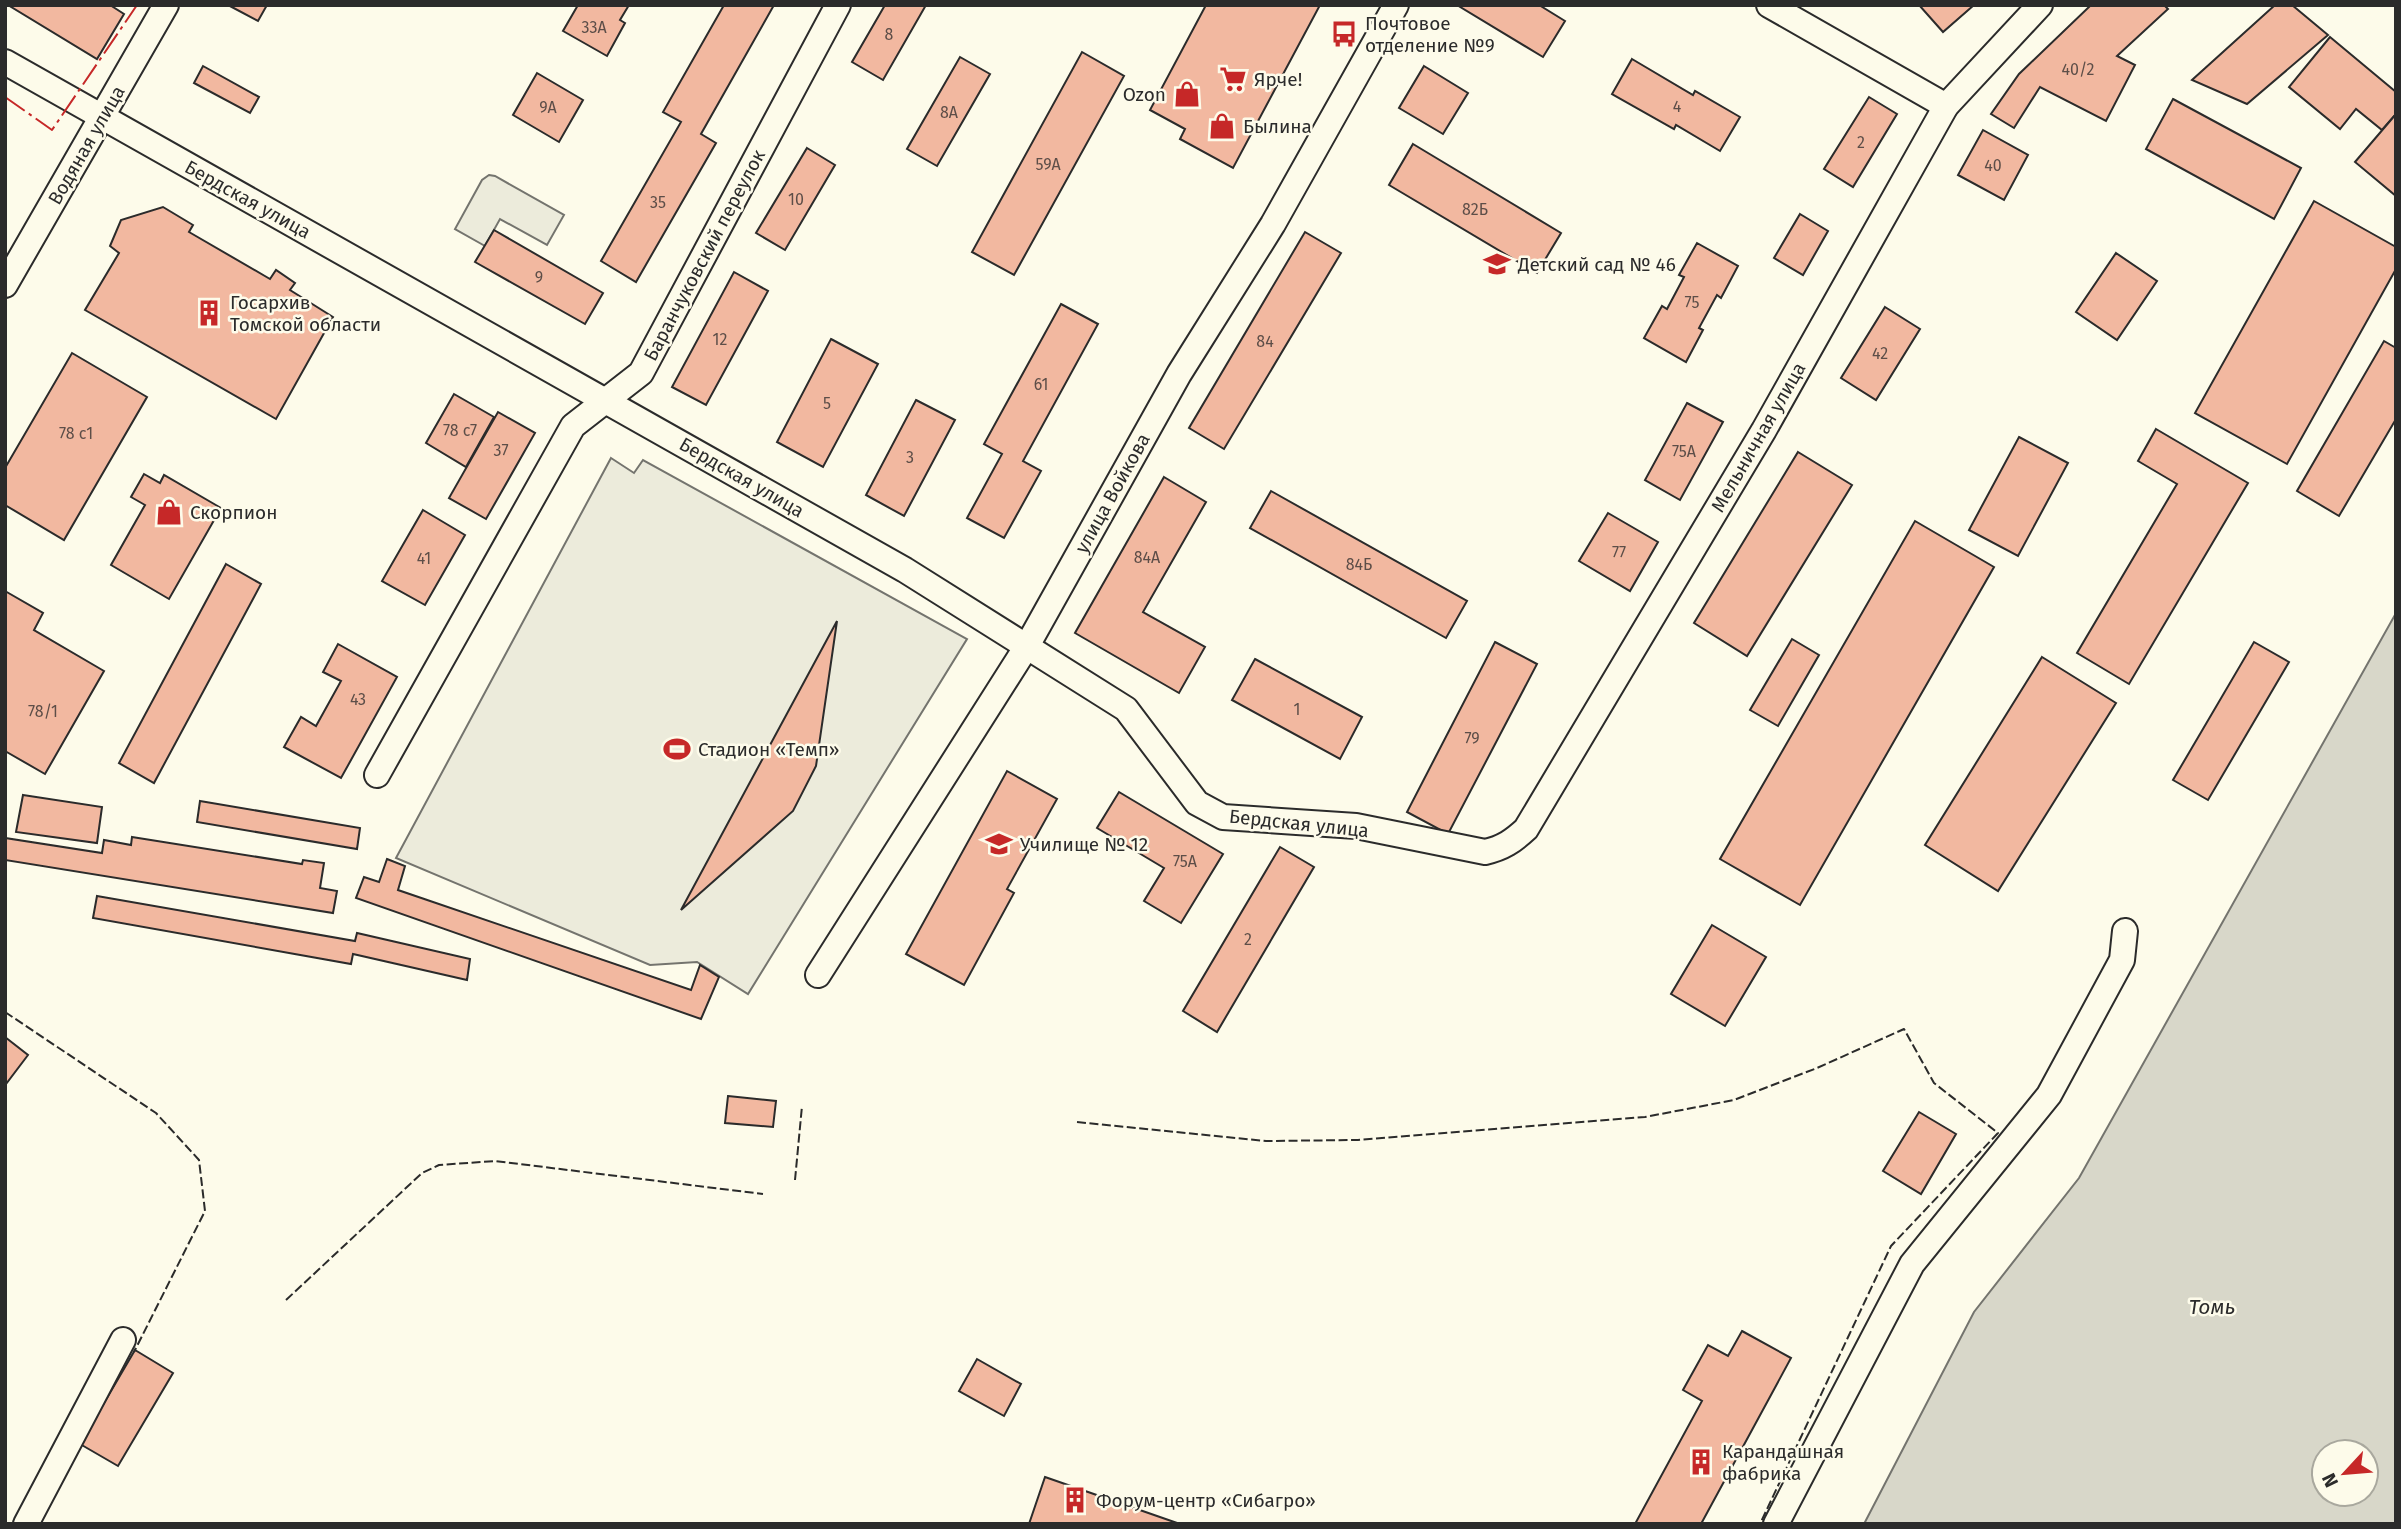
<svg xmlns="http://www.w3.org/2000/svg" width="2401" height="1529" font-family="'Fira Sans',sans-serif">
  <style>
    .green { fill: #ecebdb; stroke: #74746e; stroke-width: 2 }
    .water { fill: #d8d7c9; stroke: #74746e; stroke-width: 2; fill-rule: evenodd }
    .building { fill: #f2b8a0; stroke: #2b2b2b; stroke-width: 2 }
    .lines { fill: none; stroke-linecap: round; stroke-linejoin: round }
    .minor-casing { stroke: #2b2b2b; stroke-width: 28 }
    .minor { stroke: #fdfbea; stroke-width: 24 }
    .fence { stroke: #2b2b2b; stroke-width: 2; stroke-dasharray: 9 3.5; stroke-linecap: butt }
    .power { stroke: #c62828; stroke-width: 2; stroke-dasharray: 24 5 3.5 5; stroke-linecap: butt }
    .labels { text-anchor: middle; stroke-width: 5; stroke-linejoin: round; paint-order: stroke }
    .number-label { font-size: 16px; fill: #5d4e48 }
    .poi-label { font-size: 19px; fill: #2b2b2b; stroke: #fdfbea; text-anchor: start }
    .street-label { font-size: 19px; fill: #2b2b2b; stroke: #fdfbea }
    .water-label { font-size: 21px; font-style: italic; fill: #2b2b2b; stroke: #fdfbea }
  </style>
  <rect width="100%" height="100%" fill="#fdfbea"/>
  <g class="green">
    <polygon points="489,175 495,176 564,215 547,245 500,219 485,246 455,229 482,180"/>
    <polygon points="611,458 634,473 643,460 967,639 748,994 697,962 650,965 396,858"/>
  </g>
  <path class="water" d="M 2396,613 L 2396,1524 L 1864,1524 L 1974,1312 L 2079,1178 ZM 2324,1452 L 2366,1452 L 2366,1494 L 2324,1494 Z"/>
  <g class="building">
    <polygon points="8,5 110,5 124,14 97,59"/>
    <polygon points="228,5 267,5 258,21"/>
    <polygon points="578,5 629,5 620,20 625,23 607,56 563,31"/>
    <polygon points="724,5 774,5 701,134 716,143 636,282 601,261 681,122 663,112"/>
    <polygon points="885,5 926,5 883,80 852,62"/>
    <polygon points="1206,5 1320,5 1233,168 1180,139 1185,129 1150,110"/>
    <polygon points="1457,5 1539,5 1565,21 1543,57"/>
    <polygon points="1919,5 1974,5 1943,32"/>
    <polygon points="2091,5 2164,5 2168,9 2117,56 2135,65 2106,121 2040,87 2014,128 1991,114 2019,74"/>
    <polygon points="2275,5 2292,5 2328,35 2247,104 2192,80"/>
    <polygon points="2330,37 2396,92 2396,114 2382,130 2356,109 2340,129 2289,87"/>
    <polygon points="1082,52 1124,76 1014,275 972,252"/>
    <polygon points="960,57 990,74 937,166 907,149"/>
    <polygon points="1632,59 1693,95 1695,91 1740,117 1720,151 1676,125 1674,129 1612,94"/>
    <polygon points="203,66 259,97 250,113 194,83"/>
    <polygon points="1424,66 1468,93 1443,134 1399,108"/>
    <polygon points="537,73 583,100 559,142 513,115"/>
    <polygon points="1869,97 1897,114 1853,187 1824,169"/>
    <polygon points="2173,99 2301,168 2274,219 2146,149"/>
    <polygon points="2396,114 2396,196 2355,162"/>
    <polygon points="1983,130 2028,155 2004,200 1958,175"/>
    <polygon points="1413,144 1561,233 1537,273 1389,185"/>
    <polygon points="807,148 835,165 785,250 756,233"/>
    <polygon points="2314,201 2396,247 2396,269 2287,464 2195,413"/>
    <polygon points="163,207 193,225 189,232 270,279 276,270 295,283 290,290 333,317 276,419 85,310 119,253 110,246 121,220"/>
    <polygon points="1800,214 1828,231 1803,275 1774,258"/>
    <polygon points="494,230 603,293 585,324 475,262"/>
    <polygon points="1305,232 1341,253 1224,449 1189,428"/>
    <polygon points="1697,243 1738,266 1721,298 1717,295 1699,328 1703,330 1686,362 1644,338 1662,306 1667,309 1684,277 1679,275"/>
    <polygon points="2116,253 2157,281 2117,340 2076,312"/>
    <polygon points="734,272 768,291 706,405 672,387"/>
    <polygon points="1061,304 1098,324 1023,461 1041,471 1004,538 967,518 1002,454 984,444"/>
    <polygon points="1885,307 1920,329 1876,400 1841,378"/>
    <polygon points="831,339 878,364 823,467 777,442"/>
    <polygon points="2384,341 2396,348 2396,419 2339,516 2297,491"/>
    <polygon points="72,353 147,397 64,540 5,505 5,468"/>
    <polygon points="454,394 494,417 466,467 426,443"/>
    <polygon points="916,400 955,420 904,516 866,495"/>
    <polygon points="1687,403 1723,422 1680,500 1645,480"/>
    <polygon points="498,412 535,433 486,519 449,498"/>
    <polygon points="2156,429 2248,483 2129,684 2077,653 2177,484 2138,461"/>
    <polygon points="2019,437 2068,463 2018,556 1969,530"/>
    <polygon points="1798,452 1852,485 1747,656 1694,623"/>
    <polygon points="144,474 160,483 164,475 221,508 169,599 111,565 145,505 131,497"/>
    <polygon points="1164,477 1206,502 1143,612 1205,647 1179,693 1075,633"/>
    <polygon points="1271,491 1467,601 1446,638 1250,528"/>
    <polygon points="423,510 465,535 425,605 382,581"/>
    <polygon points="1608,513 1658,542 1630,591 1579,561"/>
    <polygon points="1915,521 1994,567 1800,905 1720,859"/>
    <polygon points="226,564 261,584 154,783 119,763"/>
    <polygon points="5,591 43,613 34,630 104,671 45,774 5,751"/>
    <polygon points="837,621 816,766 793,811 681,910"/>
    <polygon points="1792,639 1819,655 1778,726 1750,710"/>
    <polygon points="1495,642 1537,664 1448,834 1407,812"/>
    <polygon points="2254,642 2289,662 2208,800 2173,780"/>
    <polygon points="338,644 397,677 341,778 284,747 301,717 316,726 341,681 323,672"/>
    <polygon points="2042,657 2116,703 1998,891 1925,845"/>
    <polygon points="1255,659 1362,717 1340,759 1232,700"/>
    <polygon points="1007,771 1057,799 1007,889 1014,893 964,985 906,954"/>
    <polygon points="1119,792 1223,854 1181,923 1144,901 1164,868 1097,828"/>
    <polygon points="23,795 102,807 97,843 16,832"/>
    <polygon points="200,801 360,828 357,849 197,822"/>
    <polygon points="132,837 302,864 303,860 324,863 320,888 337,891 333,913 5,860 5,838 102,853 104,840 131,845"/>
    <polygon points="1280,847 1314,867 1217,1032 1183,1011"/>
    <polygon points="387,859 405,866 398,890 691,990 700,965 719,977 701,1019 356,898 364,877 379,882"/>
    <polygon points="97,896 355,941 357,933 470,959 467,980 353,954 351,964 93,918"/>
    <polygon points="1712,925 1766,957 1725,1026 1671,994"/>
    <polygon points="5,1037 28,1055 6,1084 5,1084"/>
    <polygon points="728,1096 776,1101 773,1127 725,1123"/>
    <polygon points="1919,1112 1956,1134 1921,1194 1883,1171"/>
    <polygon points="1742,1331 1791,1358 1701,1524 1635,1524 1702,1401 1683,1390 1708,1345 1728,1356"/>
    <polygon points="135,1350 173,1373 118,1466 80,1444"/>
    <polygon points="977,1359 1021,1384 1004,1416 959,1391"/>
    <polygon points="1045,1477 1180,1524 1029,1524"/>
  </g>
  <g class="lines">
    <g class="minor-casing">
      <g id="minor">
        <polyline points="1769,5 1946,106"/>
        <path d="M 5,62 L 905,570 L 1126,709 L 1197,803 L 1223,817 L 1356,826 L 1485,852 C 1503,848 1513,841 1526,829 L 1764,430 L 1946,106 L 2040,5"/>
        <polyline points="5,285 166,5"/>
        <polyline points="377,775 573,426 641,373 838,5"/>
        <polyline points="818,975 1027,646 1179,374 1273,224 1396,5"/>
        <polyline points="26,1524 123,1340"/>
        <polyline points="1776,1524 1912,1264 2049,1095 2122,960 2125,931"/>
      </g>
    </g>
    <use href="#minor" class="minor"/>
    <g class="fence">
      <polyline points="5,1012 156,1113 199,1160 205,1211 134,1352"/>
      <polyline points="1077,1122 1266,1141 1358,1140 1645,1117 1734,1100 1817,1068 1904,1029 1934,1083 1998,1133 1891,1246 1760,1524"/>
      <polyline points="795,1180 802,1106"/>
      <polyline points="286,1300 422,1173 439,1165 495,1161 763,1194"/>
    </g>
    <polyline class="power" points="5,97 52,130 137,5"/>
  </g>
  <defs>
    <g id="bus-bare" transform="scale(2.1)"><path d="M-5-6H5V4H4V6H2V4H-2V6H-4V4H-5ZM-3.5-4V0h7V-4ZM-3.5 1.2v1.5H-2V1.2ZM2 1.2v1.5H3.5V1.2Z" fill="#c62828" stroke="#fdfbea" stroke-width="2.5" paint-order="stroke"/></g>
    <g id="supermarket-bare" transform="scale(2.1)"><path d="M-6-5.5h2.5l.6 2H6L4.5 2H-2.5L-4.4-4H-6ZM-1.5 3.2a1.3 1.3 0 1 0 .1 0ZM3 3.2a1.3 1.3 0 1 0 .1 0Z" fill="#c62828" stroke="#fdfbea" stroke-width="2.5" paint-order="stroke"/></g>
    <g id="shop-bare" transform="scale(2.1)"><path d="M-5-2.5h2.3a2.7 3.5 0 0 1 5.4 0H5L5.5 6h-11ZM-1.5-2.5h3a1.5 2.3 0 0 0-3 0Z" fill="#c62828" stroke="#fdfbea" stroke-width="2.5" paint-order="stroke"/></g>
    <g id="school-bare" transform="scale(2.1)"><path d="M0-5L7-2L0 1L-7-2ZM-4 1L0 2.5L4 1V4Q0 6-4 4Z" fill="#c62828" stroke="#fdfbea" stroke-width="2.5" paint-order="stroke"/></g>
    <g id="building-bare" transform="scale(2.1)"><path d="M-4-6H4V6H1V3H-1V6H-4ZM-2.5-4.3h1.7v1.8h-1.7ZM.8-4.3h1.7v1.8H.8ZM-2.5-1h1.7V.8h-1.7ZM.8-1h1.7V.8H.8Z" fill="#c62828" stroke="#fdfbea" stroke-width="2.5" paint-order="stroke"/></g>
    <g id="stadium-bare" transform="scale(2.1)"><path d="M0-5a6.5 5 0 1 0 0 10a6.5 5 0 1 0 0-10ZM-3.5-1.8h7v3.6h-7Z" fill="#c62828" stroke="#fdfbea" stroke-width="2.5" paint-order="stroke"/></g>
    <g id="university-bare" transform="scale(2.1)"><path d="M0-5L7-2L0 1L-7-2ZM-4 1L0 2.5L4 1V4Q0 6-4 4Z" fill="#c62828" stroke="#fdfbea" stroke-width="2.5" paint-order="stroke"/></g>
  </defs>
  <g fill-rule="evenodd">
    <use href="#bus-bare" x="1344" y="34"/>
    <use href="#supermarket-bare" x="1233" y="79"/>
    <use href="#shop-bare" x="1187" y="94"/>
    <use href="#shop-bare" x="1222" y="126"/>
    <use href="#school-bare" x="1497" y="264"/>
    <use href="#building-bare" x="209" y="313"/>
    <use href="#shop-bare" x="169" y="512"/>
    <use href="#stadium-bare" x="677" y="749"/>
    <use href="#university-bare" x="999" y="844"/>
    <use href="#building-bare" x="1701" y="1462"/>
    <use href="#building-bare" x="1075" y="1500"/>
  </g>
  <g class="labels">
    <g class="number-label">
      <text x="594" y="33">33А</text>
      <text x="889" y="40">8</text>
      <text x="2078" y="75">40/2</text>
      <text x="1677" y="112">4</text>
      <text x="548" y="113">9А</text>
      <text x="949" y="118">8А</text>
      <text x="1861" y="148">2</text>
      <text x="1048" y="170">59А</text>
      <text x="1993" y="171">40</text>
      <text x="796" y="205">10</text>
      <text x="658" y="208">35</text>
      <text x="1475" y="215">82Б</text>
      <text x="539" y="283">9</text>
      <text x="1692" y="308">75</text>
      <text x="720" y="345">12</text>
      <text x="1265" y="347">84</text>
      <text x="1880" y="359">42</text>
      <text x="1041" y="390">61</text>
      <text x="827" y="409">5</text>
      <text x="460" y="436">78 с7</text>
      <text x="76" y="439">78 с1</text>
      <text x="501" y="456">37</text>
      <text x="1684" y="457">75А</text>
      <text x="910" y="463">3</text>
      <text x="1619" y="558">77</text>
      <text x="1147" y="563">84А</text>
      <text x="424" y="564">41</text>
      <text x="1359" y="570">84Б</text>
      <text x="358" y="705">43</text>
      <text x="1297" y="715">1</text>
      <text x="43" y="717">78/1</text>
      <text x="1472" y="744">79</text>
      <text x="1185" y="867">75А</text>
      <text x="1248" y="945">2</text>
    </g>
    <g class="poi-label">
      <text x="1365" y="30">Почтовое<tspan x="1365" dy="22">отделение №9</tspan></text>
      <text x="1254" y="86">Ярче!</text>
      <text x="1166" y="101" text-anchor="end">Ozon</text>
      <text x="1243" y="133">Былина</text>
      <text x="1518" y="271">Детский сад № 46</text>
      <text x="230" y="309">Госархив<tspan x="230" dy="22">Томской области</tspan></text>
      <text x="190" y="519">Скорпион</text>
      <text x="698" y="756">Стадион «Темп»</text>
      <text x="1020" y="851">Училище № 12</text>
      <text x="1722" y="1458">Карандашная<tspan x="1722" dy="22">фабрика</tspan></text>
      <text x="1096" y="1507">Форум-центр «Сибагро»</text>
    </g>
    <g class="street-label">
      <text transform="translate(86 145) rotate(-60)" y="7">Водяная улица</text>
      <text transform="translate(248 199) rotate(29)" y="7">Бердская улица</text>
      <text transform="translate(704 255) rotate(-62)" y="7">Баранчуковский переулок</text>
      <text transform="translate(1758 437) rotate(-60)" y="7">Мельничная улица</text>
      <text transform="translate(742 477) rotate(30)" y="7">Бердская улица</text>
      <text transform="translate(1112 493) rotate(-61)" y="7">улица Войкова</text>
      <text transform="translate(1299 823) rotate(6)" y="7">Бердская улица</text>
    </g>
    <g class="water-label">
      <text x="2212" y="1314">Томь</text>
    </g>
  </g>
  <rect width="2401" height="1529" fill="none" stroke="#2b2b2b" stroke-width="14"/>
  <g transform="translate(2345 1473) rotate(244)"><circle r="33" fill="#fdfbea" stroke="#a9a89e" stroke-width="2"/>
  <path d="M0-5L12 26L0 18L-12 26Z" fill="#c62828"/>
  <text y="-10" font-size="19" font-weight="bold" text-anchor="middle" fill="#2b2b2b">N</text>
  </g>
</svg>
